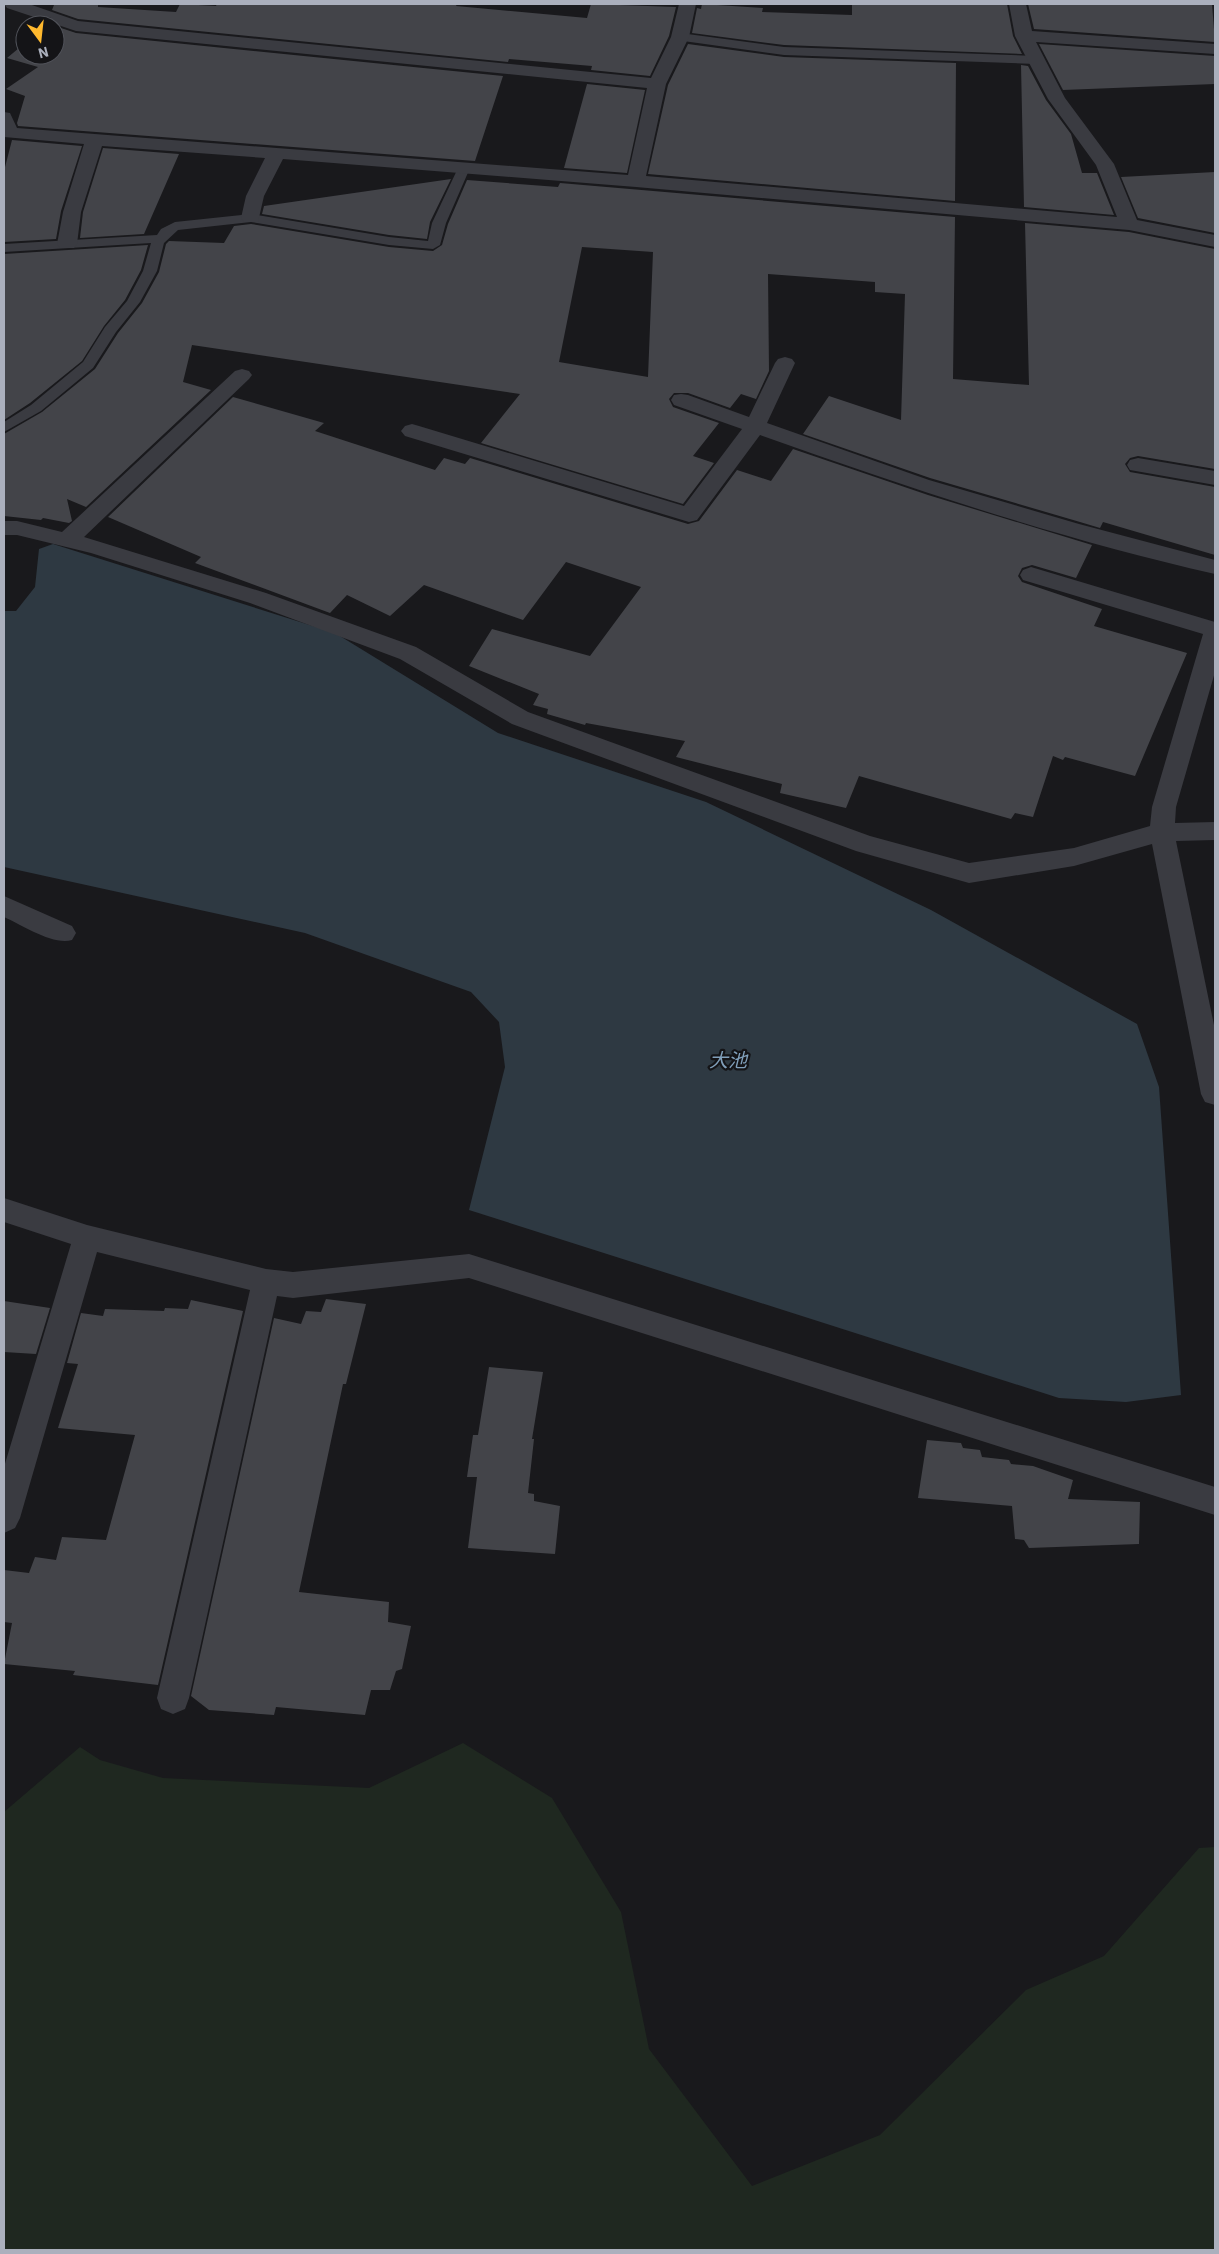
<svg xmlns="http://www.w3.org/2000/svg" width="1219" height="2254" font-family="'IBM Plex Sans','Noto Sans JP',sans-serif">
  <style>
    .green { fill: #1f2820 }
    .water { fill: #2e3942 }
    .building { fill: #434449; fill-rule: evenodd }
    .lines { fill: none; stroke-linecap: round; stroke-linejoin: round }
    .service { fill: #3a3b41; fill-rule: evenodd }
    .minor { fill: #3a3b41; fill-rule: evenodd }
    .labels { text-anchor: middle; stroke-width: 4.5; stroke-linejoin: round; paint-order: stroke }
    .water-label { font-size: 19px; font-style: italic; fill: #809fba; stroke: #141417 }
  </style>
  <rect width="100%" height="100%" fill="#19191c"/>
  <polygon class="green" points="463,1743 552,1798 621,1912 649,2049 752,2186 880,2135 1026,1990 1104,1956 1199,1848 1215,1847 1215,2250 4,2250 4,1812 80,1747 100,1760 163,1778 369,1788"/>
  <polygon class="water" points="53,544 335,633 498,733 706,802 931,910 1137,1024 1159,1087 1181,1395 1126,1402 1059,1398 469,1210 505,1067 499,1022 471,992 305,933 4,867 4,611 16,611 35,587 39,549"/>
  <g class="building">
    <polygon points="180,4 216,6 217,4 457,4 456,6 587,18 591,4 676,7 669,36 650,76 591,70 592,66 509,59 508,62 78,19 52,10 54,5 98,5 98,7 176,12"/>
    <polygon points="702,4 763,8 762,12 852,15 852,4 1007,4 1013,36 1022,54 784,45 692,33 697,8 701,9"/>
    <polygon points="1028,4 1212,4 1215,42 1034,29"/>
    <polygon points="55,26 76,33 503,76 475,161 18,126 17,123 25,96 6,89 38,67 7,58 25,43 25,55 55,55"/>
    <polygon points="688,44 784,57 956,63 955,201 648,174 668,85"/>
    <polygon points="1039,44 1215,56 1215,84 1063,90"/>
    <polygon points="1021,65 1028,66 1046,100 1071,134 1082,173 1097,173 1114,215 1024,207"/>
    <polygon points="587,84 645,90 627,173 564,168"/>
    <polygon points="12,140 82,146 61,211 56,239 4,242 4,171"/>
    <polygon points="103,148 179,154 144,234 80,238 83,212"/>
    <polygon points="1215,172 1215,233 1138,218 1121,177"/>
    <polygon points="451,179 430,222 427,239 389,235 262,214 264,206"/>
    <path d="M 467,180 L 558,187 L 560,183 L 955,217 L 953,379 L 1029,385 L 1025,223 L 1129,232 L 1215,249 L 1215,469 L 1138,456 L 1130,458 L 1125,464 L 1130,472 L 1215,487 L 1215,555 L 1103,522 L 1100,528 L 1080,522 L 930,478 L 803,434 L 829,396 L 901,420 L 905,294 L 875,292 L 875,282 L 768,274 L 769,371 L 756,399 L 741,394 L 730,408 L 688,393 L 674,393 L 669,399 L 673,407 L 719,423 L 693,456 L 714,463 L 683,504 L 481,443 L 520,394 L 192,345 L 183,382 L 211,390 L 86,507 L 67,499 L 72,521 L 69,523 L 43,518 L 41,520 L 4,516 L 4,434 L 42,412 L 95,369 L 118,333 L 142,303 L 159,272 L 166,244 L 169,241 L 224,243 L 234,226 L 251,224 L 389,247 L 433,251 L 442,245 L 448,224 ZM 582,247 L 653,252 L 648,377 L 559,362 Z"/>
    <polygon points="148,245 141,270 125,300 104,326 82,361 30,403 4,420 4,254"/>
    <polygon points="233,397 324,423 315,431 435,470 444,458 465,464 470,458 688,524 699,521 737,470 771,481 793,449 928,495 1092,545 1076,578 1032,565 1022,568 1018,576 1022,582 1102,609 1094,626 1187,653 1135,776 1065,757 1063,760 1053,756 1033,817 1015,813 1011,819 859,776 846,808 780,793 782,784 676,757 685,741 586,723 585,725 547,714 548,709 533,705 539,694 469,666 492,629 590,656 641,587 566,562 523,620 424,585 390,616 347,595 330,613 195,563 201,557 108,517"/>
    <polygon points="326,1299 366,1304 346,1384 343,1384 299,1592 389,1602 388,1622 411,1626 402,1669 396,1671 390,1690 371,1690 365,1715 276,1707 274,1715 209,1710 191,1696 274,1318 301,1324 306,1311 321,1312"/>
    <polygon points="191,1300 243,1311 158,1685 73,1675 75,1671 4,1664 12,1623 4,1622 4,1570 29,1573 35,1557 56,1560 62,1537 106,1540 135,1435 58,1428 78,1364 67,1363 81,1313 103,1316 105,1309 164,1311 165,1308 188,1309"/>
    <polygon points="4,1301 50,1308 36,1354 4,1352"/>
    <polygon points="489,1367 543,1372 532,1439 534,1439 528,1493 534,1494 534,1501 560,1506 555,1554 468,1548 477,1477 467,1477 473,1435 478,1435"/>
    <polygon points="927,1440 961,1443 963,1448 980,1450 982,1457 1009,1460 1011,1464 1033,1466 1073,1480 1068,1499 1140,1502 1139,1544 1029,1548 1024,1540 1015,1539 1012,1506 918,1498"/>
  </g>
  <g class="lines">
    <g class="service">
      <polygon points="680,33 784,47 1036,56 1042,60 1036,64 784,55 676,40 676,34"/>
      <polygon points="464,164 470,168 446,223 440,245 433,249 389,245 251,222 178,230 164,243 157,271 140,302 116,332 93,368 41,411 4,432 4,422 31,405 83,362 105,327 127,301 143,271 151,243 4,252 4,244 157,235 161,229 175,222 251,214 389,237 428,241 432,223 458,168"/>
    </g>
    <g class="minor">
      <polygon points="4,4 29,4 78,21 651,78 671,37 679,4 696,4 689,37 666,84 646,176 1117,217 1096,165 1048,99 1015,36 1009,4 1026,4 1032,31 1215,44 1215,54 1036,42 1065,98 1114,164 1137,220 1215,235 1215,247 1129,230 636,187 283,159 264,196 258,222 244,222 241,218 246,196 265,158 102,146 81,212 77,244 74,248 60,248 57,244 63,212 84,144 4,137 4,112 10,113 17,128 628,175 647,88 76,31 7,8"/>
      <path d="M 785,357 L 792,359 L 795,363 L 767,423 L 929,480 L 1079,524 L 1215,560 L 1215,574 C 1060,539 909,488 760,435 L 697,520 L 689,522 L 405,436 L 401,431 L 405,426 L 412,424 L 419,426 L 684,506 L 742,429 L 674,405 L 671,400 L 674,395 L 681,394 L 688,395 L 749,417 L 775,363 L 778,359 Z"/>
      <polygon points="242,369 249,371 252,375 249,379 84,537 266,593 416,647 528,712 870,836 969,863 1074,848 1150,826 1152,807 1203,634 1023,580 1020,575 1023,570 1031,567 1215,622 1215,672 1176,807 1175,823 1215,822 1215,840 1176,841 1215,1030 1215,1105 1205,1102 1201,1094 1152,844 1074,866 969,883 856,851 512,724 400,659 250,603 91,553 17,535 4,535 4,521 17,521 62,532 235,371"/>
      <polygon points="1138,458 1215,471 1215,485 1130,470 1127,465 1130,460"/>
      <path d="M 4,896 L 72,926 L 76,933 L 72,940 C 54,946 22,925 4,917 Z"/>
      <polygon points="4,1198 87,1225 266,1269 293,1272 469,1254 1215,1487 1215,1515 469,1278 293,1298 277,1296 189,1698 185,1709 173,1714 161,1709 157,1698 250,1290 97,1252 20,1518 15,1528 4,1533 4,1467 71,1244 4,1222"/>
    </g>
  </g>
  <g class="labels">
    <g class="water-label">
      <text x="728" y="1067">大池</text>
    </g>
  </g>
  <rect width="1219" height="2254" fill="none" stroke="#abb0bd" stroke-width="10"/>
  <g transform="translate(40 40) rotate(165)"><circle r="24" fill="#141417" stroke="#505259"/>
  <path d="M0-4L9 19L0 12L-9 19Z" fill="#ffb92e"/>
  <text y="-8" font-size="14" font-weight="bold" text-anchor="middle" fill="#abb0bd">N</text>
  </g>
</svg>
